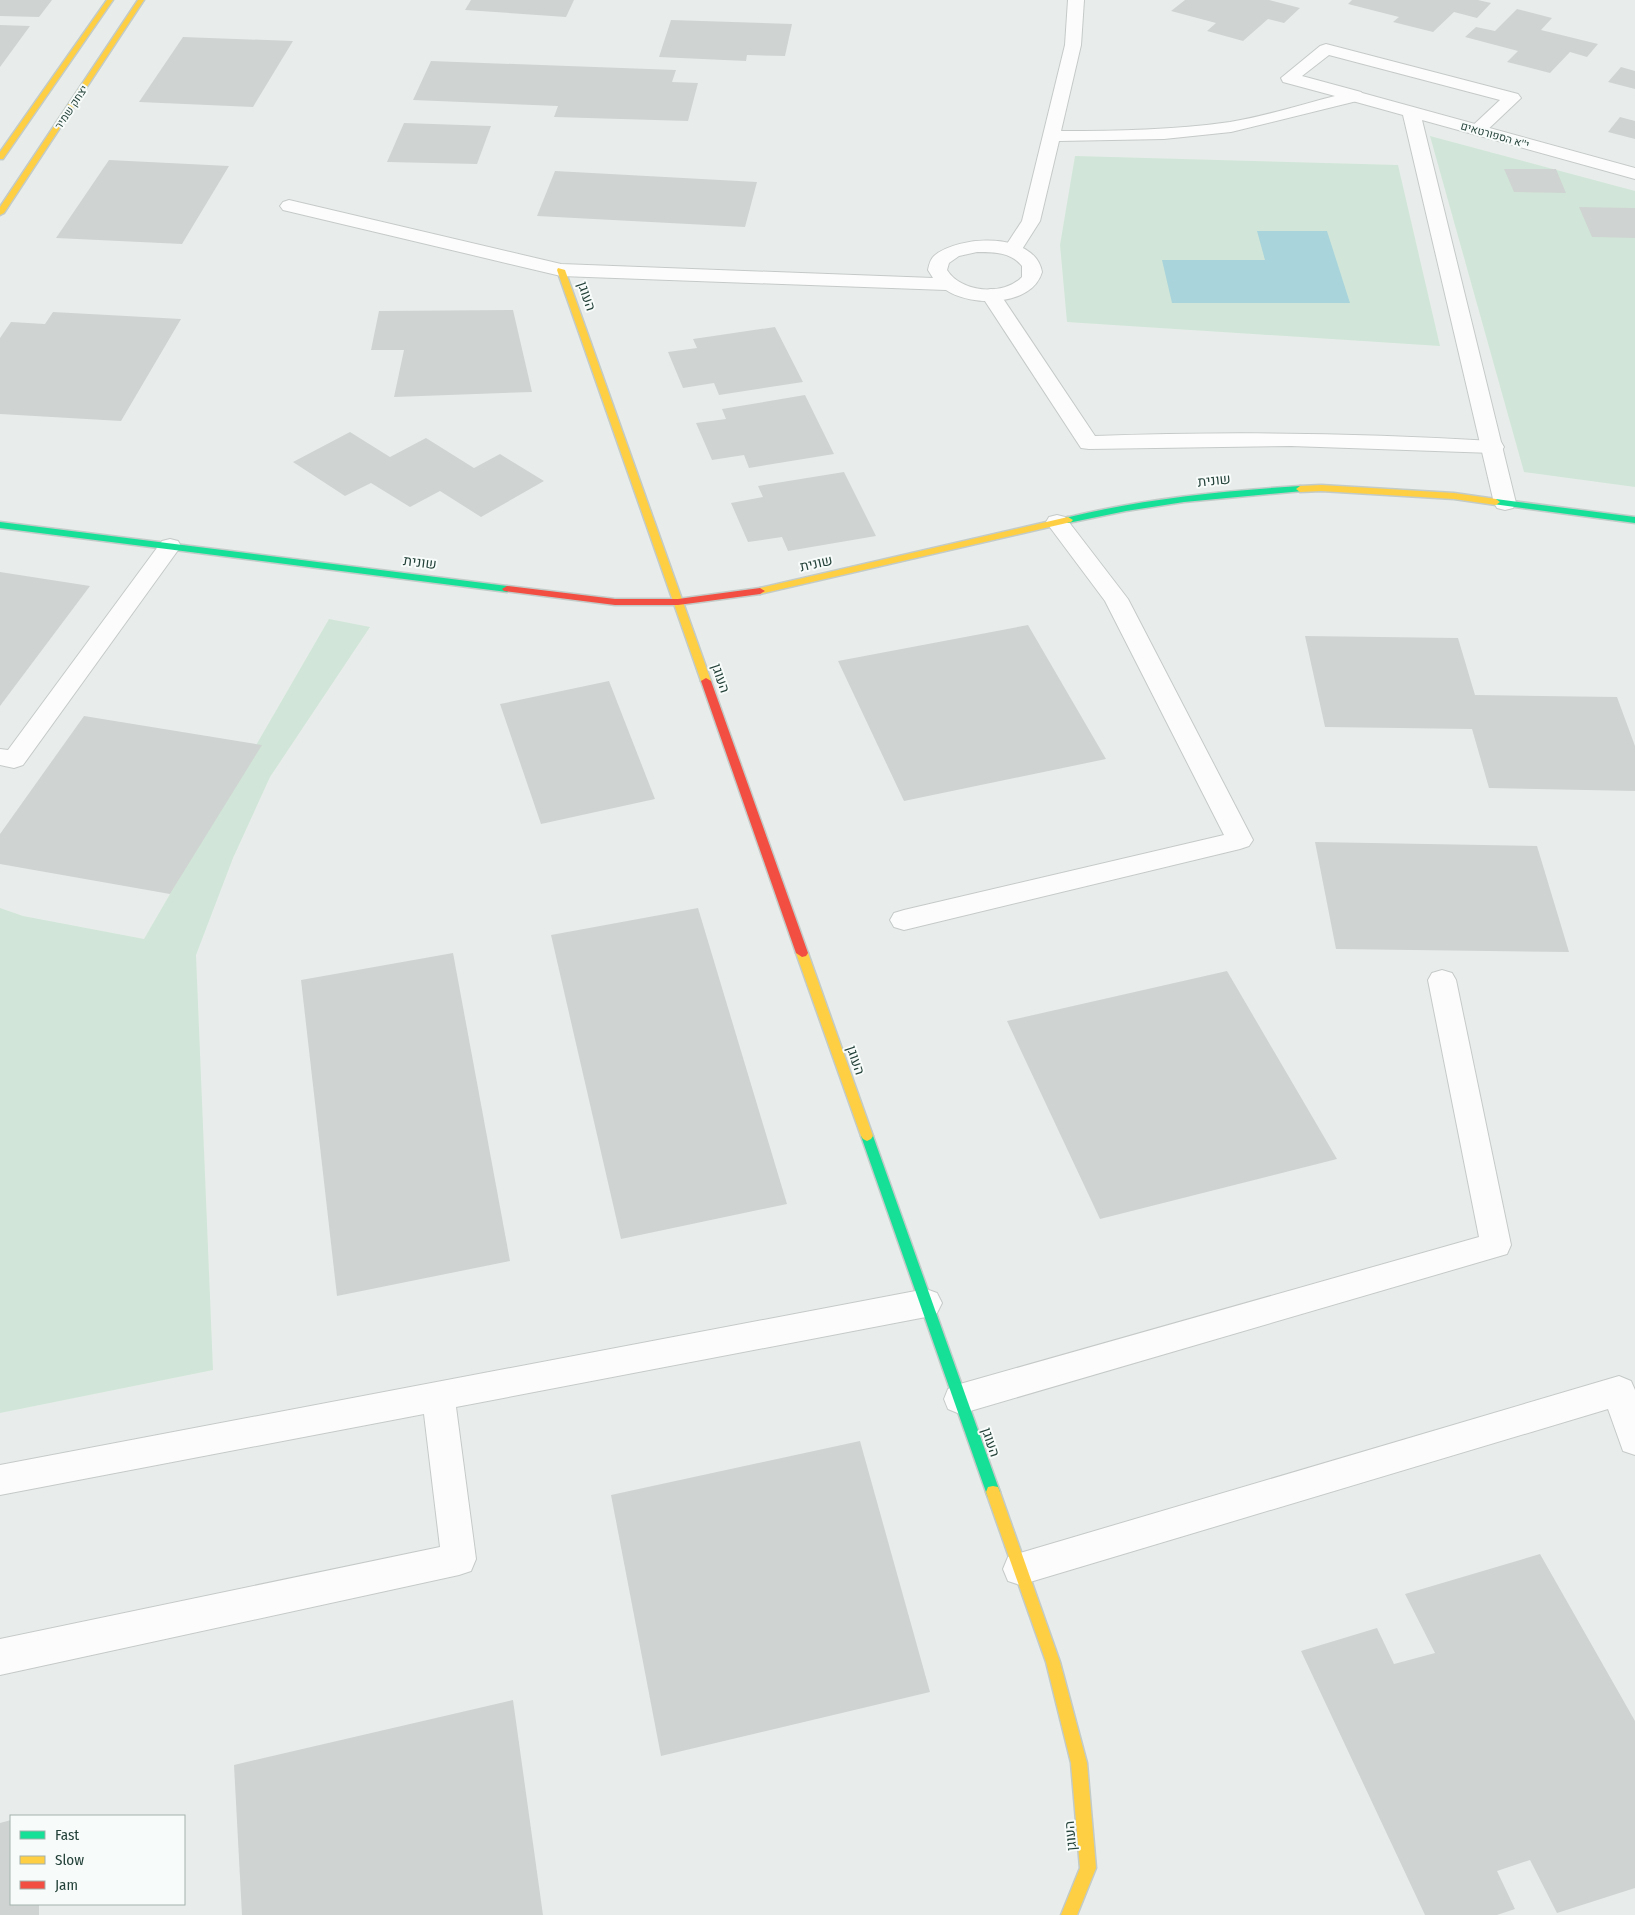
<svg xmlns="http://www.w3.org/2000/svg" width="1635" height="1915" font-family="'Fira Sans Condensed',Heebo,sans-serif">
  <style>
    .green { fill: #d1e6d8 }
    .water { fill: #a9d4db }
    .building { fill: #cfd4d2 }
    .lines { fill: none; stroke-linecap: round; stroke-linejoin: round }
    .lane-casing { stroke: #c5cac8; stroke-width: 2 }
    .street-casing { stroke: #c5cac8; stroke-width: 2 }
    .fast-casing { stroke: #c3cbc8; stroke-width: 3 }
    .slow-casing { stroke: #c3cbc8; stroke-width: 3 }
    .jam-casing { stroke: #c3cbc8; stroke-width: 3 }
    .lane { fill: #fcfcfc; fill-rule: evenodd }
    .street { fill: #fcfcfc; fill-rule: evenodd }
    .fast { fill: #16e098; fill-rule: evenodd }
    .slow { fill: #ffcf43; fill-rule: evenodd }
    .jam { fill: #f24e42; fill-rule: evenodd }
    .labels { text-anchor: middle; stroke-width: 4; stroke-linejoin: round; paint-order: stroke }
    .far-street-label { font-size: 11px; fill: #24423a; stroke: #f7fbf9 }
    .street-label { font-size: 14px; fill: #24423a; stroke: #f7fbf9 }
  </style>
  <rect width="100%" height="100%" fill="#e8edeb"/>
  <g class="green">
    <polygon points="1430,136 1635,191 1635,487 1524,472"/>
    <polygon points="1075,156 1398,165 1440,346 1067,322 1060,245"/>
    <polygon points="329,619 370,627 270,777 233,858 196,955 213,1370 0,1413 0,908 23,916 144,939"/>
  </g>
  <polygon class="water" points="1257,231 1327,231 1350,303 1172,303 1162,260 1265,260"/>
  <g class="building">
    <polygon points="0,0 52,0 39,17 0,16"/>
    <polygon points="471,0 574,0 566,17 465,10"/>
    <polygon points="1185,0 1269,0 1300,8 1284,23 1268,19 1243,41 1207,31 1216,23 1171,11"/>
    <polygon points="1352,0 1478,0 1491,3 1477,18 1454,12 1433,32 1393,22 1399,17 1348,4"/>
    <polygon points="1517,9 1552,18 1541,30 1598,44 1587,57 1570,52 1550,73 1507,62 1518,51 1465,37 1476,27 1495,31"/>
    <polygon points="671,20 792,24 785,56 747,55 746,61 659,57"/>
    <polygon points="0,25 30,26 0,67"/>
    <polygon points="183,37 293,41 253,107 139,102"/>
    <polygon points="431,61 676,70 672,82 698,83 688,121 554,117 558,106 413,100"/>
    <polygon points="1621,67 1635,71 1635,89 1608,82"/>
    <polygon points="1620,117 1635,121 1635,139 1608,132"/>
    <polygon points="404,123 491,126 477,164 387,162"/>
    <polygon points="109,160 229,166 182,244 56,238"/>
    <polygon points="1504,169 1556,169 1566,193 1514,192"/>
    <polygon points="555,171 757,182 745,227 537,216"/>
    <polygon points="1579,207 1635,208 1635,238 1592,237"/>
    <polygon points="513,310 532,392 394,397 404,350 371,350 379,311"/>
    <polygon points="53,312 181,319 121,421 0,414 0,338 11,322 45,324"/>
    <polygon points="775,327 803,382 719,395 714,383 683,388 668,352 697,348 693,339"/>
    <polygon points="805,395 834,454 749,468 744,455 712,460 696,423 726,419 722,409"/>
    <polygon points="350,432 390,457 426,438 474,468 500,454 544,481 481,517 440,491 410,507 371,483 345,496 293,462"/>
    <polygon points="844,472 876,536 788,551 782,537 748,542 731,503 763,497 758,486"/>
    <polygon points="0,572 90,586 0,706"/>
    <polygon points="1028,625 1106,759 904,801 838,661"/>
    <polygon points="1305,636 1458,638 1475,695 1617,697 1635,746 1635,791 1489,788 1472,729 1325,727"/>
    <polygon points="609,681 655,799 541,824 500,704"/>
    <polygon points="84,716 262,745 170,894 0,864 0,834"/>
    <polygon points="1315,842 1537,846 1569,952 1336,949"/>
    <polygon points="698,908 787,1204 621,1239 551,935"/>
    <polygon points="453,953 510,1261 337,1296 301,980"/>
    <polygon points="1227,971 1337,1159 1100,1219 1007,1021"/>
    <polygon points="860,1441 930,1692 661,1756 611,1495"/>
    <polygon points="1540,1554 1635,1721 1635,1888 1557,1913 1530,1860 1497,1871 1515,1909 1497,1915 1425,1915 1301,1651 1377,1628 1394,1664 1435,1653 1405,1594"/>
    <polygon points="513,1700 543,1915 242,1915 234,1765"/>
    <polygon points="11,1820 11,1904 39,1904 39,1915 0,1915 0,1823"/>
  </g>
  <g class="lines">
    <g class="lane-casing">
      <g id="lane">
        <path d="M 1068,0 L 1084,0 L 1081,45 L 1061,131 C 1118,131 1174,130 1230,122 C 1266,116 1300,105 1335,96 L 1283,82 L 1281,78 L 1320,46 L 1326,44 L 1518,94 L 1521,98 L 1483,134 L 1471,134 L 1468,130 L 1500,100 L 1329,55 L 1302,76 L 1361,92 L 1364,96 L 1361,100 L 1231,132 L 1164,139 L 1059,141 L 1040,221 L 1019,254 L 1005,254 L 1003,250 L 1022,221 L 1065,45 Z"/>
        <path d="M 991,289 L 998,291 L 1095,436 C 1228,431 1360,433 1493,441 L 1501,442 L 1504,447 L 1501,452 L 1493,453 L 1291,446 L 1089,449 L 1081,448 L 981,295 L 984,291 Z"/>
        <polygon points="1057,515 1065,517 1128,599 1253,840 1249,846 1240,849 904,930 894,927 890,920 894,913 904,910 1224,835 1105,601 1046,522 1049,517"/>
        <polygon points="170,539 178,541 181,546 23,765 14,768 0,765 0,749 8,750 162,541"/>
        <polygon points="1442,970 1452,973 1456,980 1511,1245 1507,1254 960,1414 948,1409 944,1399 948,1389 960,1384 1479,1237 1428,980 1432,973"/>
        <polygon points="926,1289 937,1293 942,1303 937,1313 926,1317 456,1407 476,1559 471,1571 459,1575 0,1675 0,1639 440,1547 424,1414 0,1495 0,1465"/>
        <polygon points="1619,1376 1631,1381 1635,1390 1635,1455 1623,1451 1608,1409 1020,1585 1008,1581 1003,1569 1008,1557 1020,1553"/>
      </g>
    </g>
    <g class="street-casing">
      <g id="street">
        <polygon points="1355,91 1635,168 1635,179 1422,120 1516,503 1513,508 1505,510 1497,508 1494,503 1403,115 1349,100 1346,96 1349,92"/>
        <path d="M 289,200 L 561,264 L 933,278 L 928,270 C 929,265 930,260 934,256 C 958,235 1035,231 1042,272 C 1032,307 971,307 946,290 L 561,276 L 283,210 L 280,206 L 283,202 ZM 977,252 C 994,252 1011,252 1022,266 L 1022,277 C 1004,296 961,293 947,270 L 949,263 L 959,256 Z"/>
      </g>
    </g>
    <g class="fast-casing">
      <g id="fast">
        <path d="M 1300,486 L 1303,487 L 1303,491 L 1184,502 L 1126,511 L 1068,523 L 1063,520 L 1065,518 C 1142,499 1221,491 1300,486 Z"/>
        <polygon points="1496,499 1635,517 1635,523 1493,504 1492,502"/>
        <polygon points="0,522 507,586 512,589 507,592 0,528"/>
        <polygon points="867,1131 871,1133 873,1136 1000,1492 998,1497 993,1498 988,1497 986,1492 861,1136 863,1133"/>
      </g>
    </g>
    <g class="slow-casing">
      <g id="slow">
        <polygon points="107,0 113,0 3,159 0,159 0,152"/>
        <polygon points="138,0 144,0 4,213 0,215 0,207"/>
        <polygon points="558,268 565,270 711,681 709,683 706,684 701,681 557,270"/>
        <polygon points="1321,485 1454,493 1496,499 1500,502 1496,505 1454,499 1321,491 1300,492 1296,489 1300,486"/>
        <polygon points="1068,517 1073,520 1071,522 760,594 755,591 760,588"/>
        <polygon points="802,949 808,953 873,1136 871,1139 867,1141 863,1139 861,1136 796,953"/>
        <polygon points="993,1486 998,1487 1000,1492 1060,1662 1087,1763 1096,1868 1077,1915 1061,1915 1080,1868 1071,1763 1046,1662 986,1492 988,1487"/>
      </g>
    </g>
    <g class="jam-casing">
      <g id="jam">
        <polygon points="507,586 615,599 678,599 760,588 765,591 760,594 678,605 615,605 504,591 502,589"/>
        <polygon points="706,678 711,681 808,953 806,956 802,957 796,953 701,681"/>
      </g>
    </g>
    <use href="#lane" class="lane"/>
    <use href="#street" class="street"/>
    <use href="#fast" class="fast"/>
    <use href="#slow" class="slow"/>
    <use href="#jam" class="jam"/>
  </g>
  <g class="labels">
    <g class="far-street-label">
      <text transform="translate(71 107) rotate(-56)" y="4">יצחק שמיר</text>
      <text transform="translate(1495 135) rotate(16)" y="4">י''א הספורטאים</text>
    </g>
    <g class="street-label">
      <text transform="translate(587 296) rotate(71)" y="5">העוגן</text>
      <text transform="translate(1214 480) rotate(-6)" y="5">שונית</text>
      <text transform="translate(420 562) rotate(7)" y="5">שונית</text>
      <text transform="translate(816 563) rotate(-13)" y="5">שונית</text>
      <text transform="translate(721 678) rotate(71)" y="5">העוגן</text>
      <text transform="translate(856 1060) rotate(71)" y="5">העוגן</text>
      <text transform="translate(991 1442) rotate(71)" y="5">העוגן</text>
      <text transform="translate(1070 1836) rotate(-95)" y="5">העוגן</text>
    </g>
  </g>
  <rect x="10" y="1815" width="175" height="90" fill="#f7fbf9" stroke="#a3b1ad"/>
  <rect x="20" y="1831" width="25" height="8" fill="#16e098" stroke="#a3b1ad"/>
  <text x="55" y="1840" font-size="15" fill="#24423a">Fast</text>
  <rect x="20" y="1856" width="25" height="8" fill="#ffcf43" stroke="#a3b1ad"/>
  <text x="55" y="1865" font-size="15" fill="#24423a">Slow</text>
  <rect x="20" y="1881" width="25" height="8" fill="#f24e42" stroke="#a3b1ad"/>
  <text x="55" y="1890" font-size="15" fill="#24423a">Jam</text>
</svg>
